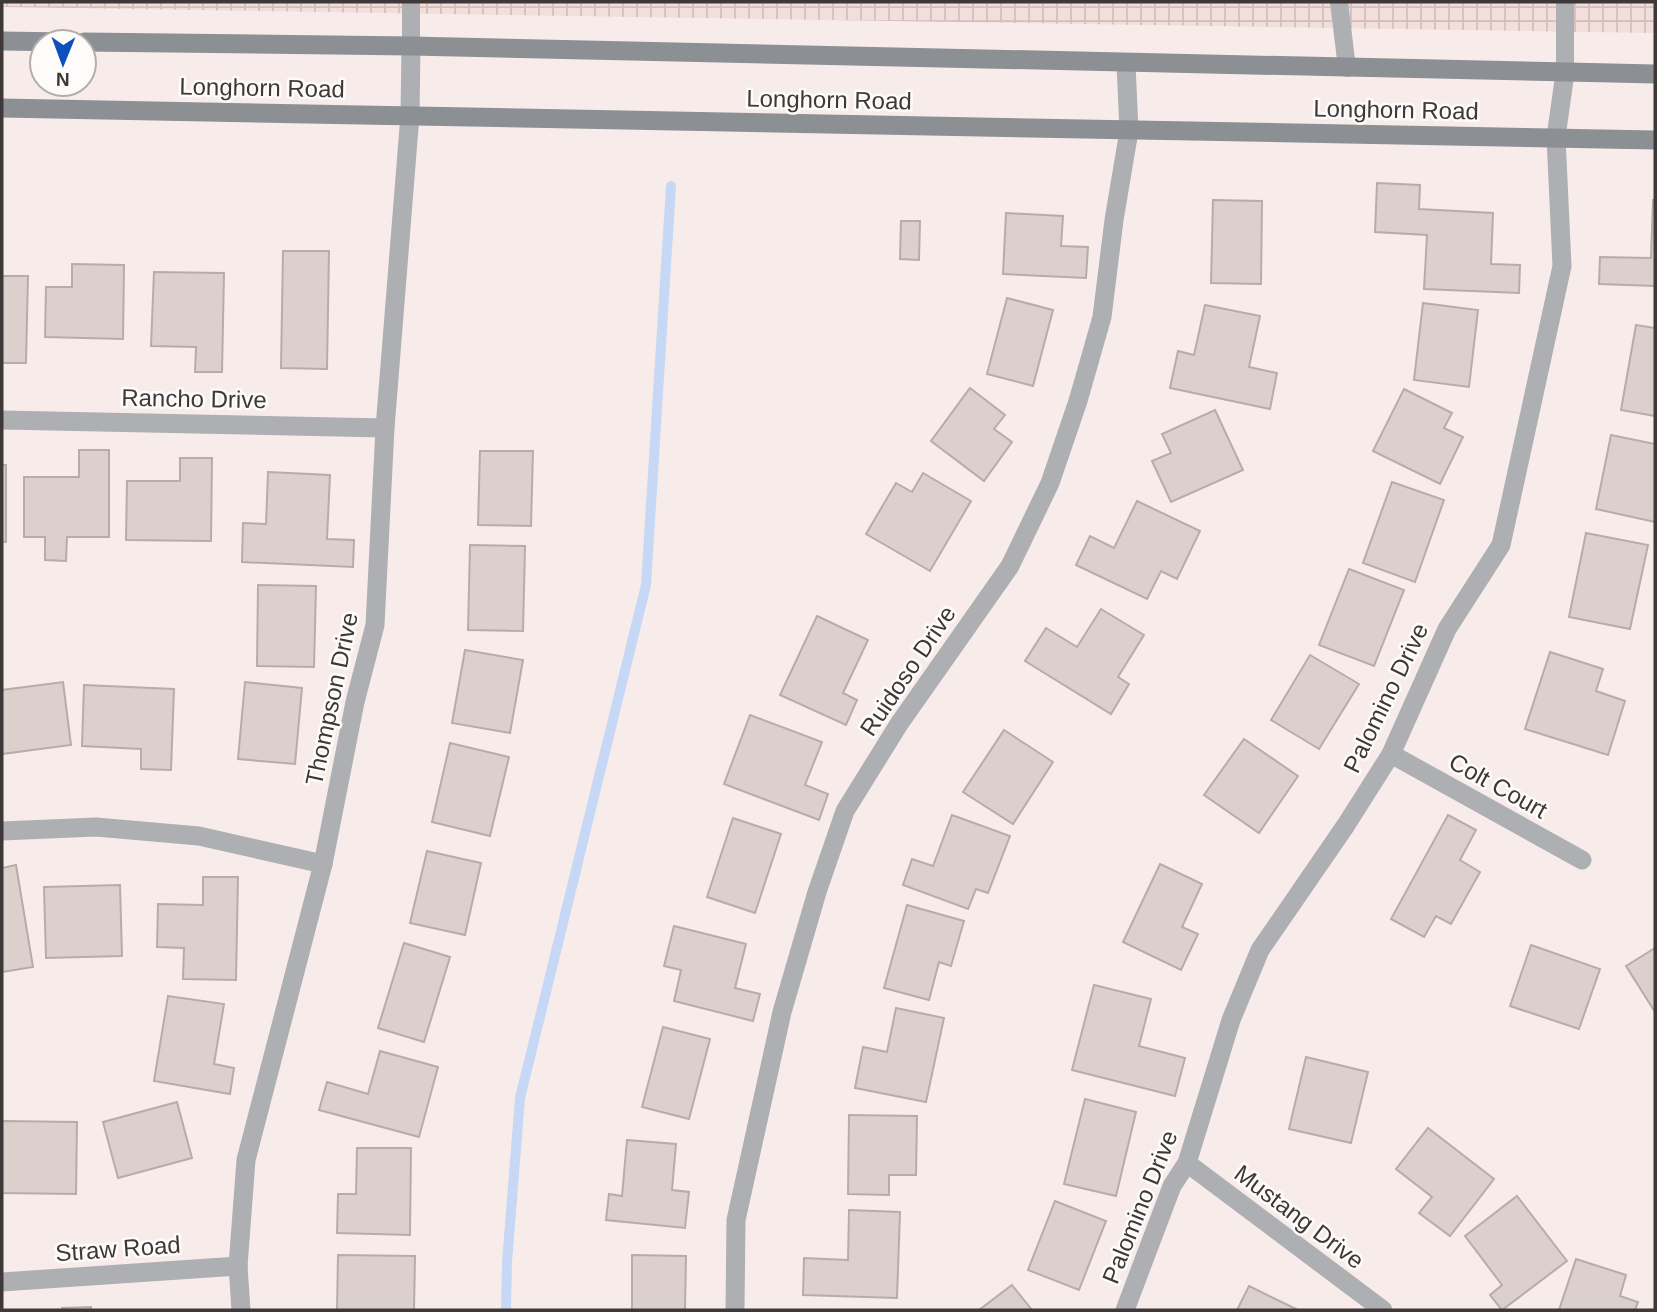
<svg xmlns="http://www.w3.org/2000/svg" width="1657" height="1312" font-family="Arial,sans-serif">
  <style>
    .industrial { fill: url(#industrial-grid) }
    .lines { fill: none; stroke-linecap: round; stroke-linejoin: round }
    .stream { stroke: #c6d8f5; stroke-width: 10 }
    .building { fill: #dcd0cd; stroke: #b7acaa; stroke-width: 2 }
    .service { stroke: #adafb3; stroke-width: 18 }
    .minor { stroke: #adafb3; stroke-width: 19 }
    .secondary { stroke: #8c9095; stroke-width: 19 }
    .labels { text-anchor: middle; stroke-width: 5; stroke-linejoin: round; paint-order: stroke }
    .street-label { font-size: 24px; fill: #3e3938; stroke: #fefcfb }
  </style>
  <defs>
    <pattern id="industrial-grid" width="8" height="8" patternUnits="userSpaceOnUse" patternTransform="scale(1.75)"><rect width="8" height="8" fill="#f2deda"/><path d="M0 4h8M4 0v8" fill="none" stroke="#d1bfbc"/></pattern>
  </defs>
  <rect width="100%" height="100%" fill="#f8ecea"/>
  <polygon class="industrial" points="2,2 1655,2 1655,33 2,7"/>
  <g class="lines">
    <polyline class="stream" points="506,1310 507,1262 520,1098 646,585 671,186"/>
  </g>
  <g class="building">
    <polygon points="1377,183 1420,185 1419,209 1493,213 1491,264 1520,265 1519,293 1424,289 1427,235 1375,232"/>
    <polygon points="1213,200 1262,201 1261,284 1211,283"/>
    <polygon points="1653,200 1655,200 1655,286 1599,284 1600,257 1651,258"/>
    <polygon points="1006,213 1063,216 1061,246 1088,247 1086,278 1003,274"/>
    <polygon points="901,221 920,221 919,260 900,259"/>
    <polygon points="283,251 329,251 327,369 281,368"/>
    <polygon points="72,264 124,265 123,339 45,337 46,287 72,287"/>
    <polygon points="154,272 224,273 222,372 195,372 196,347 151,346"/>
    <polygon points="2,276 28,276 26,363 2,363"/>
    <polygon points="1007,298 1053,310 1033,386 987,374"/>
    <polygon points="1423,303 1478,310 1469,387 1414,380"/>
    <polygon points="1205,305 1260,316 1249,367 1277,373 1270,409 1170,388 1178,351 1194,355"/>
    <polygon points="1636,325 1655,328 1655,416 1621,410"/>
    <polygon points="970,388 1005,415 994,429 1012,442 984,481 931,441"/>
    <polygon points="1404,389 1452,413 1444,428 1463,437 1440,484 1373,451"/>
    <polygon points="1215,410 1243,470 1171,502 1152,461 1171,453 1162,434"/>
    <polygon points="1611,435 1655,444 1655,522 1596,509"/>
    <polygon points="79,450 109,450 109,537 67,537 66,561 45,560 45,537 24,537 24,477 79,477"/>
    <polygon points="480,451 533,451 531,526 478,525"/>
    <polygon points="180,458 212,458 211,541 126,540 127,481 180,481"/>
    <rect x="2" y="465" width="4" height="77"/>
    <polygon points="268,472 330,475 327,539 354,540 353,567 242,562 243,523 266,524"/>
    <polygon points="923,473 971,501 930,571 866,534 896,483 912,492"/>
    <polygon points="1392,482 1444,500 1415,582 1363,563"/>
    <polygon points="1137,501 1200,531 1177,579 1161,571 1147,599 1076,565 1090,536 1114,548"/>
    <polygon points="1586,533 1648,545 1630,629 1569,617"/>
    <polygon points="470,545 525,546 523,631 468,630"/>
    <polygon points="1349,569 1404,590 1374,666 1319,645"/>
    <polygon points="258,585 316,586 314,667 257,666"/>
    <polygon points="1101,609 1144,635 1118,677 1129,684 1111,714 1025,661 1046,628 1077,647"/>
    <polygon points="817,616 868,640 843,693 857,700 846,725 780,695"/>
    <polygon points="465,650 523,660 510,733 452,723"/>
    <polygon points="1550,652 1603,669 1596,691 1625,701 1608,755 1525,729"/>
    <polygon points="1310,655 1359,684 1319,749 1271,720"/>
    <polygon points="63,682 71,745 2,754 2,690"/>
    <polygon points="245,682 302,688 295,764 238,759"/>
    <polygon points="84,685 174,689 171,770 141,769 141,749 82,746"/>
    <polygon points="750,715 822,742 805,785 828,794 819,820 724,784"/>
    <polygon points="1004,730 1053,762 1013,824 963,792"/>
    <polygon points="1244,739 1298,776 1259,833 1204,795"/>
    <polygon points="450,743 509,757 490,836 432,822"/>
    <polygon points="952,815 1010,836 988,893 976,889 968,909 903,885 912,859 933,866"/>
    <polygon points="1448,815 1476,830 1460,860 1480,872 1451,924 1436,916 1424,937 1391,919"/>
    <polygon points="733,818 781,834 755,913 707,897"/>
    <polygon points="427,851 481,863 465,935 410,923"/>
    <polygon points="1160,864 1202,884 1182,927 1198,934 1181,970 1123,942"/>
    <polygon points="16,865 33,967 2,972 2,868"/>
    <polygon points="203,877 238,877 236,980 183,979 184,948 157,947 158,904 203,905"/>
    <polygon points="120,885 122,956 46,958 44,887"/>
    <polygon points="907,905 964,921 951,966 939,962 929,1000 884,988"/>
    <polygon points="674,926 746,944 735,988 760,994 753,1021 674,1001 681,970 664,966"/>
    <polygon points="404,943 450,957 424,1042 378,1028"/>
    <polygon points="1531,945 1600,969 1579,1029 1510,1006"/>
    <polygon points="1655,948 1655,1012 1626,966"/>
    <polygon points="1094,985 1151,999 1139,1046 1185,1058 1175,1096 1072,1070"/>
    <polygon points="168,996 224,1004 214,1064 234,1068 230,1094 154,1081"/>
    <polygon points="896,1008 944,1018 926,1102 855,1088 863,1047 887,1052"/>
    <polygon points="663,1027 710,1039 689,1119 642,1107"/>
    <polygon points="380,1051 438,1067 419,1137 319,1110 327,1082 368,1094"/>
    <polygon points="1306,1057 1368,1072 1351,1143 1289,1129"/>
    <polygon points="1085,1099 1136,1112 1116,1196 1064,1184"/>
    <polygon points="177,1102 192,1158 118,1178 103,1122"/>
    <polygon points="849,1115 917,1116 916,1175 889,1175 889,1195 848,1194"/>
    <polygon points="2,1121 77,1122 76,1194 2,1193"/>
    <polygon points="1428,1128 1494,1179 1450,1236 1419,1213 1432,1197 1396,1169"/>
    <polygon points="627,1140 676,1144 672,1190 689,1192 685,1228 606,1220 609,1194 622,1196"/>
    <polygon points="357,1148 411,1148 410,1235 337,1233 338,1194 356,1194"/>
    <polygon points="1517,1196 1567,1261 1502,1310 1490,1295 1502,1285 1465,1236"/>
    <polygon points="1055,1201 1106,1221 1079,1290 1028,1270"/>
    <polygon points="849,1210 900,1212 897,1298 803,1295 804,1258 848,1260"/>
    <polygon points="338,1255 415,1256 414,1310 337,1310"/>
    <polygon points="632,1255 686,1256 685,1310 632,1310"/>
    <polygon points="1576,1259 1626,1275 1620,1296 1638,1302 1635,1310 1559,1310"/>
    <polygon points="1012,1285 1032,1310 979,1310"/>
    <polygon points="1249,1286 1298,1310 1237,1310"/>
    <polygon points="91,1307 91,1310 62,1310 62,1308"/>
  </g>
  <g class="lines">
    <g class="service">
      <polyline points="1339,2 1347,68"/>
      <polyline points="411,46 411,2"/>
      <polyline points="1565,73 1565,2"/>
    </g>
    <g class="minor">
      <polyline points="2,420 385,428"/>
      <polyline points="1391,754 1582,860"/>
      <polyline points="2,831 96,827 199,836 323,864"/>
      <polyline points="1187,1163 1383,1310"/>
      <polyline points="2,1282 238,1266"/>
      <polyline points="241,1310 238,1266 246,1160 323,864 355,702 375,625 385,428 410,115 411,46"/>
      <polyline points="735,1310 736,1220 782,1012 817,892 845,811 899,724 1010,566 1050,483 1078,401 1102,317 1114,220 1129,131 1126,64"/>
      <polyline points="1125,1310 1172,1186 1187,1163 1231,1020 1260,950 1346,825 1391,754 1447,629 1501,545 1562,266 1556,137 1565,73"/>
    </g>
    <g class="secondary">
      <polyline points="2,41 68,42"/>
      <polyline points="84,42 411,46 1655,74"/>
      <polyline points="2,108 1655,140"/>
    </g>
  </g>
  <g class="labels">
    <g class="street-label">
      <text transform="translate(262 88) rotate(1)" y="8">Longhorn Road</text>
      <text transform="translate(829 100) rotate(1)" y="8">Longhorn Road</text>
      <text transform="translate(1396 110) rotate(1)" y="8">Longhorn Road</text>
      <text transform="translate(194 399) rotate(1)" y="8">Rancho Drive</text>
      <text transform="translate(908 671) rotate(-56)" y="8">Ruidoso Drive</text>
      <text transform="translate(1386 698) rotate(-64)" y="8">Palomino Drive</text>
      <text transform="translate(332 699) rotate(-78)" y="8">Thompson Drive</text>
      <text transform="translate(1498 786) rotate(29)" y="8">Colt Court</text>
      <text transform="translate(1140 1207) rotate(-68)" y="8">Palomino Drive</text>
      <text transform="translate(1299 1217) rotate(37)" y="8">Mustang Drive</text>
      <text transform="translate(118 1249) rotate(-4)" y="8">Straw Road</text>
    </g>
  </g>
  <rect width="1657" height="1312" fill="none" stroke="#3e3938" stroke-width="7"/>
  <g transform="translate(63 63) rotate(181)"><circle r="33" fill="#fefcfb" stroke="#b1aead" stroke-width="2"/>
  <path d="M0-5L12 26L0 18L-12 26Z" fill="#0c51bb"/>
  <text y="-10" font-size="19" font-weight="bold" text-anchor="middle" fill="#3e3938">N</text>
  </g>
</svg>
